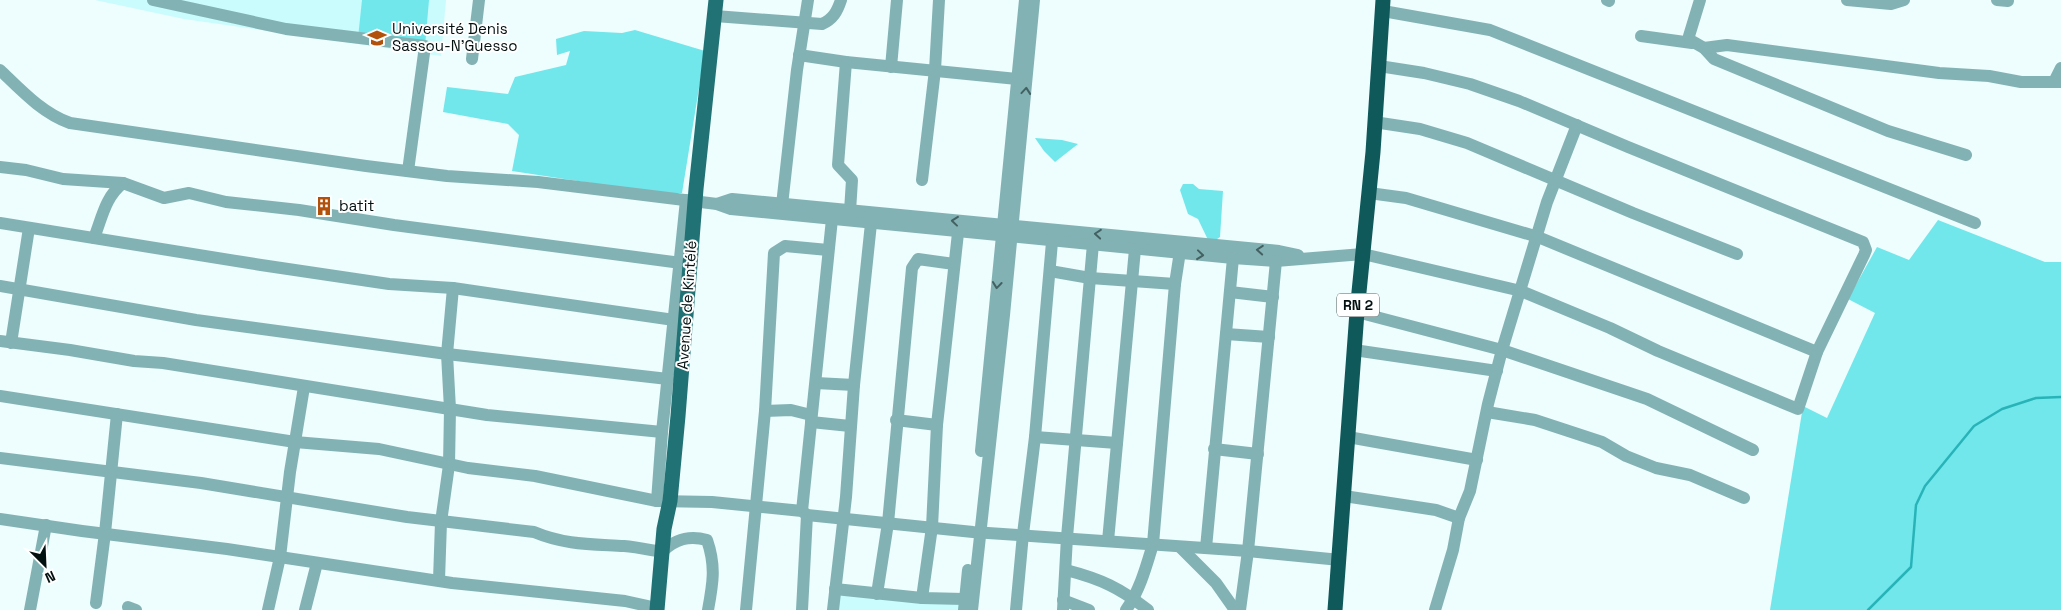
<svg xmlns="http://www.w3.org/2000/svg" width="2061" height="610" font-family="'Space Grotesk',sans-serif">
  <style>
    .built { fill: #cafbfd }
    .green { fill: #71e7eb }
    .lines { fill: none; stroke-linecap: round; stroke-linejoin: round }
    .stream { stroke: #28b3b8; stroke-width: 2.5 }
    .minor { stroke: #83b2b4; stroke-width: 12 }
    .major { stroke: #217275; stroke-width: 15 }
    .highway { stroke: #10595b; stroke-width: 15 }
    .oneway { stroke: #436162 }
    .labels { text-anchor: middle; stroke-width: 4; stroke-linejoin: round; paint-order: stroke }
    .shield { fill: #fff; stroke: #4f5858; stroke-width: 1 }
    .shield-label { font-size: 14px; font-weight: bold; fill: #031010 }
    .poi-label { font-size: 15px; fill: #031010; stroke: #fff; text-anchor: start }
    .street-label { font-size: 15px; fill: #031010; stroke: #fff }
  </style>
  <rect width="100%" height="100%" fill="#eefdfe"/>
  <g class="built">
    <polygon points="95,0 446,0 441,56 184,19"/>
    <polygon points="839,593 961,603 960,610 837,610"/>
  </g>
  <g class="green">
    <polygon points="362,0 429,0 425,46 358,38"/>
    <polygon points="635,30 705,51 682,193 663,194 512,171 519,135 508,124 443,112 447,87 508,94 515,77 566,65 570,51 557,55 556,39 584,31 622,33"/>
    <polygon points="1035,138 1062,140 1078,144 1055,162 1044,151"/>
    <polygon points="1183,184 1193,184 1199,189 1223,191 1220,237 1210,244 1198,219 1188,214 1180,190"/>
    <polygon points="1938,220 2045,262 2061,262 2061,610 1770,610 1803,406 1827,418 1875,313 1848,299 1877,247 1909,260"/>
  </g>
  <g class="lines">
    <polyline class="stream" points="1868,610 1911,567 1916,505 1925,486 1974,426 2002,409 2036,398 2061,397"/>
    <g class="minor">
      <polyline points="153,0 286,29 425,46 408,171"/>
      <polyline points="1607,0 1609,1"/>
      <polyline points="1700,0 1689,36 1690,40 1704,48 1714,59 1888,131 1966,155"/>
      <polyline points="1847,0 1891,4 1904,0"/>
      <polyline points="1997,0 2008,1"/>
      <polyline points="1383,11 1490,30 1975,223"/>
      <path d="M 715,16 L 822,24 C 833,19 837,12 841,0"/>
      <polyline points="1641,36 1692,43"/>
      <polyline points="1704,48 1727,45 1939,73 1989,76 2021,82 2061,82"/>
      <polyline points="799,55 846,62 1017,79"/>
      <polyline points="472,59 479,0"/>
      <polyline points="846,62 838,165 852,180 850,211"/>
      <polyline points="891,67 897,0"/>
      <path d="M 0,70 C 21,90 42,113 70,123 L 366,166 L 447,176 L 538,182 L 717,204 L 731,209 L 1233,258 L 1276,261 L 1363,254 L 1521,291 L 1610,328 L 1658,351 L 1798,409 L 1817,352 L 1864,255 L 1866,250 L 1863,242 L 1628,147 L 1519,101 L 1470,84 L 1424,73 L 1379,66"/>
      <polyline points="2054,82 2061,68"/>
      <polyline points="1374,122 1420,129 1467,143 1633,213 1737,254"/>
      <polyline points="0,167 26,170 63,179 123,183 164,198 189,193 226,202 299,210 394,225 681,263"/>
      <polyline points="922,180 935,70 939,0"/>
      <polyline points="1369,193 1406,198 1538,237 1817,352"/>
      <polyline points="717,204 732,199 1279,251 1298,255"/>
      <polyline points="782,205 797,70 808,0"/>
      <polyline points="0,223 261,265 389,284 453,288 674,320"/>
      <path d="M 94,238 C 102,218 105,197 123,183"/>
      <polyline points="1050,271 1090,278 1175,284"/>
      <polyline points="0,286 196,320 447,354 668,379"/>
      <polyline points="1230,292 1273,297"/>
      <polyline points="1357,312 1502,350 1647,399 1753,450"/>
      <polyline points="1226,334 1269,337"/>
      <polyline points="0,341 70,350 134,361 163,363 487,415 662,432"/>
      <polyline points="11,343 29,228"/>
      <polyline points="1354,350 1497,371"/>
      <polyline points="816,383 854,385"/>
      <polyline points="0,396 295,442 379,449 468,468 535,476 657,501 712,502 802,511 807,515 973,532 1248,551 1340,560"/>
      <polyline points="765,411 791,410 811,415"/>
      <polyline points="1487,412 1535,420 1602,442 1626,456 1656,468 1690,475 1744,498"/>
      <polyline points="896,420 937,425"/>
      <polyline points="811,422 850,426"/>
      <polyline points="1035,437 1117,443"/>
      <polyline points="1348,437 1477,460"/>
      <polyline points="1214,449 1258,454"/>
      <polyline points="981,451 1025,0"/>
      <path d="M 0,458 L 201,483 L 407,517 L 534,532 C 565,545 591,544 624,546 C 637,547 650,550 662,552 C 675,539 689,535 707,540 C 716,566 713,583 708,610"/>
      <polyline points="1344,496 1436,510 1459,518"/>
      <polyline points="657,501 662,432 686,200"/>
      <polyline points="802,511 832,219"/>
      <polyline points="0,519 82,531 227,549 452,583 625,601 657,608"/>
      <polyline points="1108,541 1135,249"/>
      <polyline points="1180,547 1216,583 1235,610"/>
      <polyline points="1206,548 1233,258"/>
      <path d="M 1066,570 C 1101,579 1120,588 1148,610"/>
      <polyline points="439,580 441,522 449,465 450,409 447,354 453,288"/>
      <polyline points="835,589 922,598 964,599"/>
      <polyline points="877,594 888,523 912,268 918,259 954,264"/>
      <polyline points="922,598 932,527 937,425 958,233"/>
      <polyline points="1063,600 1089,610"/>
      <polyline points="96,603 105,533 117,414"/>
      <polyline points="128,607 136,610"/>
      <polyline points="30,610 46,525"/>
      <polyline points="268,610 280,557 290,472 304,387"/>
      <polyline points="305,610 317,563"/>
      <polyline points="746,610 765,411 774,253 785,246 828,250"/>
      <polyline points="802,610 807,515"/>
      <polyline points="833,610 846,497 854,385 872,214"/>
      <polyline points="964,610 968,570"/>
      <polyline points="972,610 1004,315 1034,0"/>
      <polyline points="1016,610 1023,534 1035,437 1052,242"/>
      <polyline points="1063,610 1067,537 1093,244"/>
      <path d="M 1126,610 C 1140,590 1146,567 1153,544 L 1175,284 L 1181,245"/>
      <polyline points="1240,610 1248,551 1276,261"/>
      <polyline points="1435,610 1453,550 1459,518 1470,491 1488,404 1502,350 1547,202 1577,125"/>
    </g>
    <polyline class="major" points="657,610 664,529 670,501 678,416 696,189 716,0"/>
    <polyline class="highway" points="1335,610 1357,312 1373,152 1383,0"/>
  </g>
  <defs><path id="oneway-chevron" d="M-2-3.5L2.5 0L-2 3.5" fill="none" stroke-width="1.6" stroke-linecap="round" stroke-linejoin="round" transform="scale(1.25)"/></defs>
  <g class="oneway">
    <use href="#oneway-chevron" transform="translate(1026 91) rotate(-85)"/>
    <use href="#oneway-chevron" transform="translate(955 221) rotate(-174)"/>
    <use href="#oneway-chevron" transform="translate(1098 234) rotate(-175)"/>
    <use href="#oneway-chevron" transform="translate(1260 250) rotate(-176)"/>
    <use href="#oneway-chevron" transform="translate(1200 255) rotate(6)"/>
    <use href="#oneway-chevron" transform="translate(997 285) rotate(96)"/>
  </g>
  <defs>
    <g id="university-bare" transform="scale(1.5)"><path d="M0-5L7-2L0 1L-7-2ZM-4 1L0 2.5L4 1V4Q0 6-4 4Z" fill="#b1510b" stroke="#fff" stroke-width="2.5" paint-order="stroke"/></g>
    <g id="building-bare" transform="scale(1.5)"><path d="M-4-6H4V6H1V3H-1V6H-4ZM-2.5-4.3h1.7v1.8h-1.7ZM.8-4.3h1.7v1.8H.8ZM-2.5-1h1.7V.8h-1.7ZM.8-1h1.7V.8H.8Z" fill="#b1510b" stroke="#fff" stroke-width="2.5" paint-order="stroke"/></g>
  </defs>
  <g fill-rule="evenodd">
    <use href="#university-bare" x="377" y="38"/>
    <use href="#building-bare" x="324" y="206"/>
  </g>
  <g class="labels">
    <rect class="shield" x="1337" y="293.5" width="42" height="23" rx="4"/>
    <g class="shield-label">
      <text x="1358" y="310">RN 2</text>
    </g>
    <g class="poi-label">
      <text x="392" y="34">Université Denis<tspan x="392" dy="17">Sassou-N'Guesso</tspan></text>
      <text x="339" y="211">batit</text>
    </g>
    <g class="street-label">
      <text transform="translate(687 305) rotate(-86)" y="5">Avenue de Kintélé</text>
    </g>
  </g>
  <g transform="translate(45 565) rotate(156)" stroke="#ffffff" stroke-width="4" paint-order="stroke">
  <path d="M0-4L9 19L0 12L-9 19Z" fill="#031010"/>
  <text y="-8" font-size="14" font-weight="bold" text-anchor="middle" fill="#031010">N</text>
  </g>
</svg>
